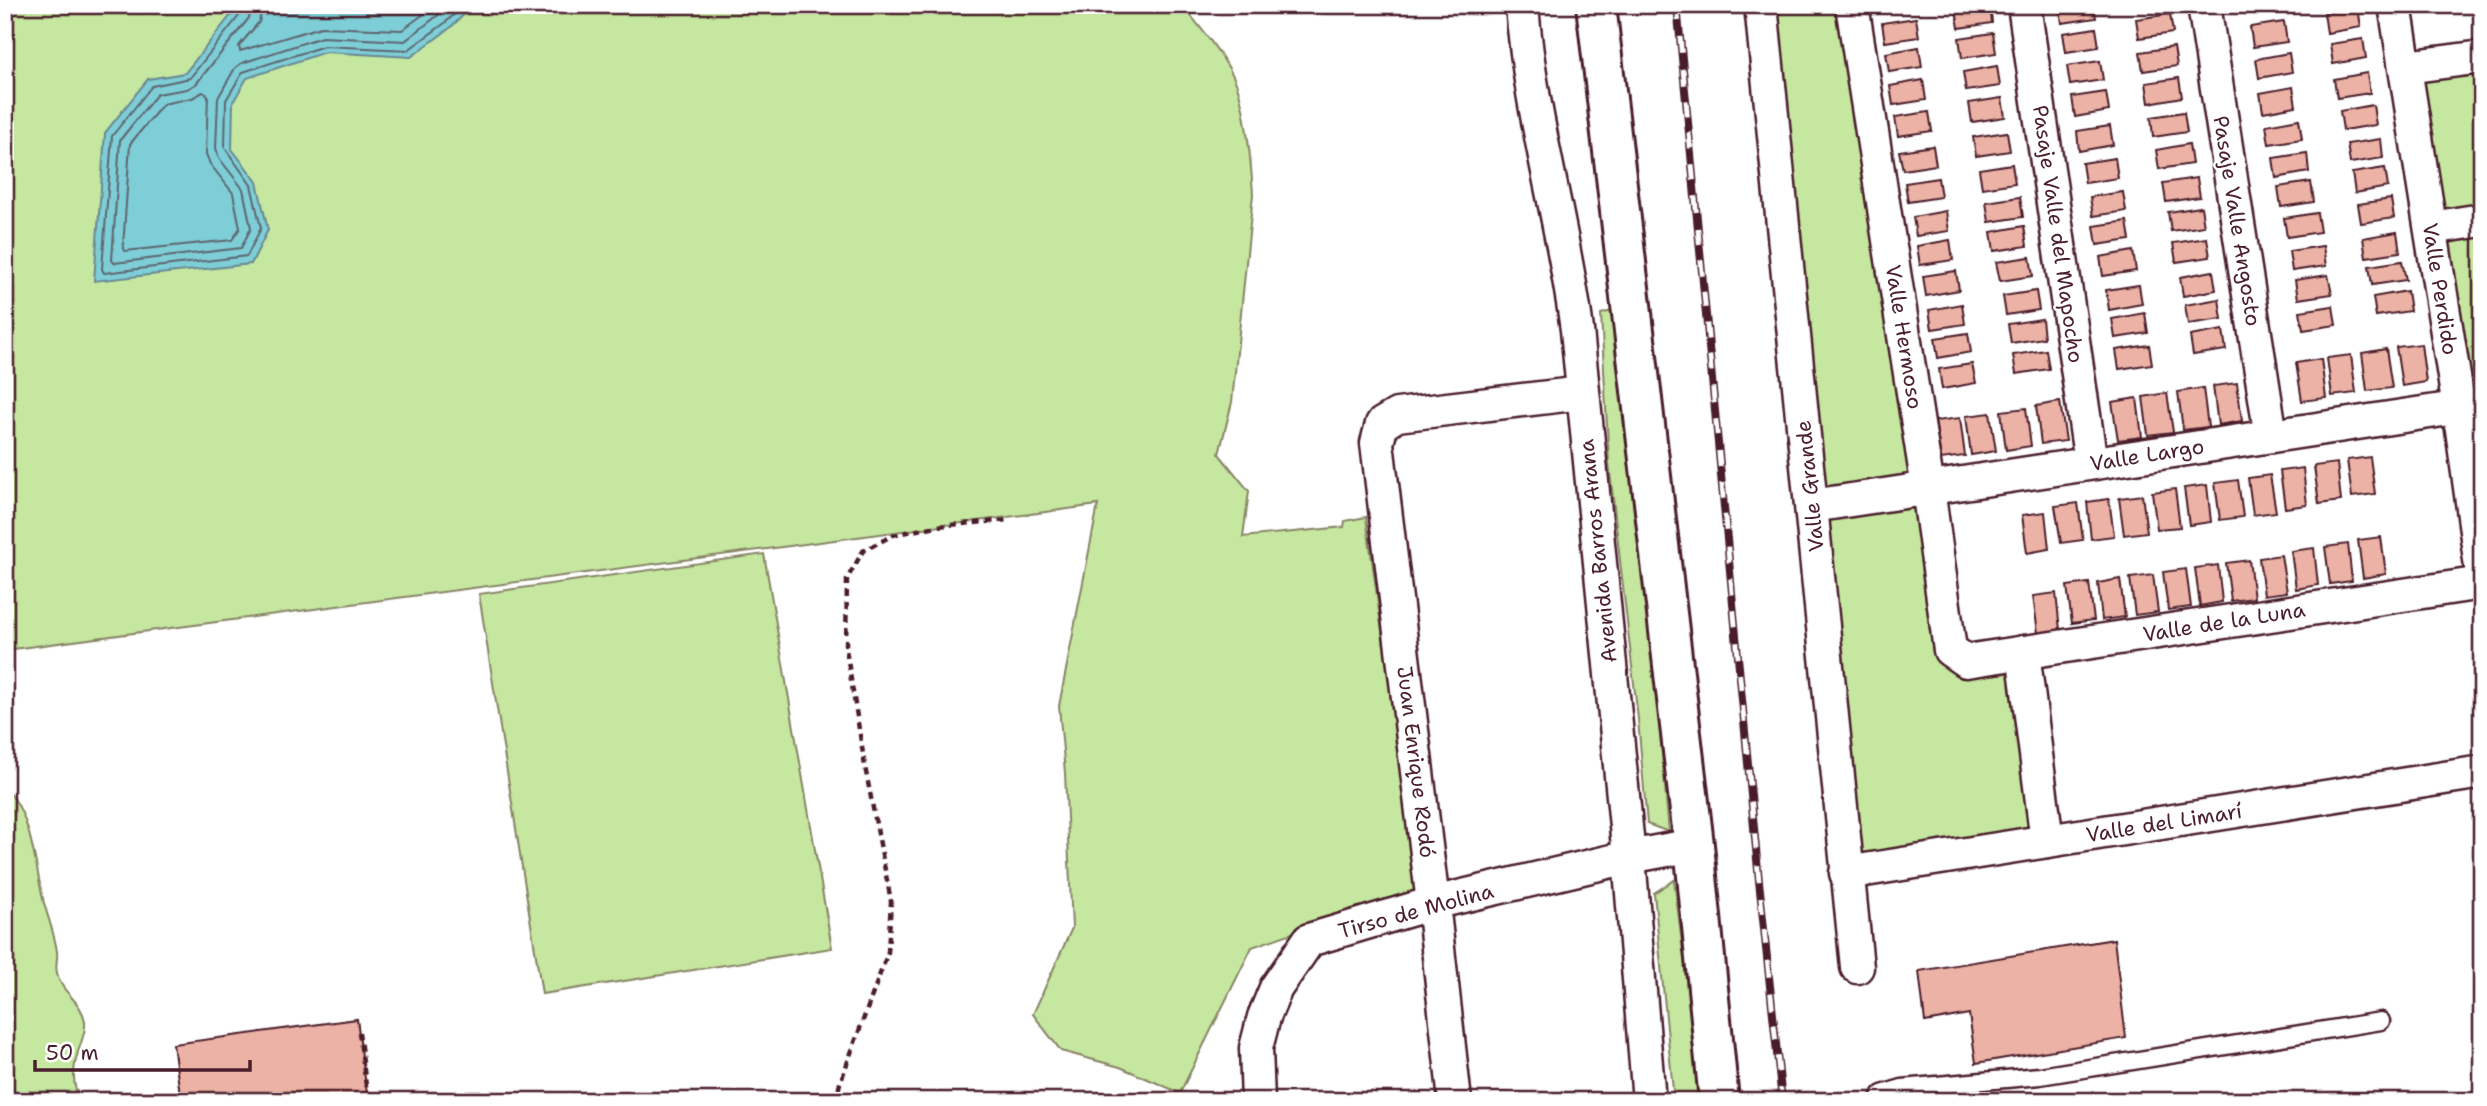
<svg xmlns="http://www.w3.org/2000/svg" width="2487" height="1106" font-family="'Shantell Sans',sans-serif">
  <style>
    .green { fill: #c5e7a0; stroke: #888366; stroke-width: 2 }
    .water { fill: #7dced7; stroke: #698892; stroke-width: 2 }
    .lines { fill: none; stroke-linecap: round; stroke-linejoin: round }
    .shore { stroke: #5e6570; stroke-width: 2 }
    .building { fill: #ebb2a5; stroke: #4a1f2b; stroke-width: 2 }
    .lane-casing { stroke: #4a1f2b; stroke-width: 21 }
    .street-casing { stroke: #4a1f2b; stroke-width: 37 }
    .secondary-casing { stroke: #4a1f2b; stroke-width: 44 }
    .path { stroke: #4a1f2b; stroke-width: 4.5; stroke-dasharray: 7 5; stroke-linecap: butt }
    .lane { stroke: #fff; stroke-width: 16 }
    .street { stroke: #fff; stroke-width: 32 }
    .secondary { stroke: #fff; stroke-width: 38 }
    .rail-casing { stroke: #4a1f2b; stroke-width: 8 }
    .rail { stroke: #fff; stroke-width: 5; stroke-dasharray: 16; stroke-linecap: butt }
    .labels { text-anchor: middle; stroke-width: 5; stroke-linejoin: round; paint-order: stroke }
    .street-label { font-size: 21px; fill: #4a1f2b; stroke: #fff }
  </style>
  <rect width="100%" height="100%" fill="#fff"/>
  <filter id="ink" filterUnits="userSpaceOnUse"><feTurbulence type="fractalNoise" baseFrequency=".0143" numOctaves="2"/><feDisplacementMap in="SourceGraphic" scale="14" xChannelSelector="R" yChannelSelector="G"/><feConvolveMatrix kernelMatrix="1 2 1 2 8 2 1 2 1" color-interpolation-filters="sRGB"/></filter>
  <g filter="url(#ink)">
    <g class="green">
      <path d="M 5,5 L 1183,5 C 1199,27 1218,48 1231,72 C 1246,98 1251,163 1253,194 L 1232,402 L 1219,454 L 1249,491 L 1243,537 L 1344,527 L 1345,521 L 1366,517 L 1418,889 L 1252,947 L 1180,1093 L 1120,1067 L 1061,1051 L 1033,1014 L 1072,928 L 1065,773 L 1059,706 L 1098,505 L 5,650 Z"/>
      <polygon points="1769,5 1838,5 1919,490 1820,504"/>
      <polygon points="2482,68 2482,210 2439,216 2418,76"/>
      <polygon points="2482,231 2482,399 2468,401 2443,237"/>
      <polygon points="1622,308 1669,832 1647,824 1638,719 1609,463 1601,314"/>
      <polygon points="1921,507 1942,654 1961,678 2017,672 2040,844 1856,871 1822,521"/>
      <polygon points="764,554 832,948 542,994 479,594"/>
      <path d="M 5,789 C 30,808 36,869 43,899 C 47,916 55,934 57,952 C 58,959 55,965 57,973 C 61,994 82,1000 85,1022 C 86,1031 83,1036 81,1043 C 73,1066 71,1078 79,1101 L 5,1101 Z"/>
      <polygon points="1674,880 1702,1101 1674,1101 1654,893"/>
    </g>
    <polygon class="water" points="239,5 474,5 450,28 411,57 325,52 247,78 233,102 232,149 257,182 268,230 251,264 94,281 105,133 148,79 185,73"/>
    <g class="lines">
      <g class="shore">
        <polyline points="244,5 242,12 190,78 152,86 112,136 102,269 104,273 247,256 261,228 251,185 225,148 226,100 243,72 324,46 408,50 445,23 464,5"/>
        <polyline points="253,5 249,18 196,84 187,89 157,94 120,140 112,260 114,263 241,248 251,228 243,189 219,158 216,148 218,98 235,68 242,63 322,37 405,41 451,5"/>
        <polyline points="263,5 259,22 239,46 240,51 321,27 402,30 436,5"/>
        <polygon points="203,92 208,95 206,154 210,164 233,193 240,228 232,240 125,251 123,248 130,144 163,104 192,98"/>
      </g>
    </g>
    <g class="building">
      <polygon points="1980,5 1990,5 1992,23 1959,28 1956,9"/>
      <polygon points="2059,5 2094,5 2096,18 2062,23"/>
      <polygon points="2248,5 2282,5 2283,8 2249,14"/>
      <polygon points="2358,8 2361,27 2327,33 2324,13"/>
      <polygon points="2170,14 2173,33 2139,38 2136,19"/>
      <polygon points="1916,18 1919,37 1885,42 1882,23"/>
      <polygon points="2284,22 2287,42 2253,47 2250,27"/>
      <polygon points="2096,28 2099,47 2066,52 2063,33"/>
      <polygon points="1993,33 1996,53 1962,58 1959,38"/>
      <polygon points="2363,39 2366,58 2333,64 2330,44"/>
      <polygon points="1919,47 1922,67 1889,72 1886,53"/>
      <polygon points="2174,47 2177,66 2143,71 2140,52"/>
      <polygon points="2289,53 2292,72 2259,78 2256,59"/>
      <polygon points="2100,61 2103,80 2070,85 2067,66"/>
      <polygon points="1997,66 2000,86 1966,91 1963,72"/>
      <polygon points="2367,73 2370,93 2337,98 2334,79"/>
      <polygon points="2179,78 2182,97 2149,103 2146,83"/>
      <polygon points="1923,80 1926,100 1893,105 1890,86"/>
      <polygon points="2293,87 2296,106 2263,112 2260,93"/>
      <polygon points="2106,92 2109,111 2075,117 2072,97"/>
      <polygon points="2002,98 2005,117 1972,122 1969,103"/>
      <polygon points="2373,105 2376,125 2343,130 2340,111"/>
      <polygon points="1929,112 1932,131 1898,136 1895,117"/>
      <polygon points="2184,112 2187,132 2153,137 2151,117"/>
      <polygon points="2299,119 2302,139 2269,144 2266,125"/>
      <polygon points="2110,126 2113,145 2079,151 2077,131"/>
      <polygon points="2007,132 2010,151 1976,156 1973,137"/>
      <polygon points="2381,139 2383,158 2350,163 2347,144"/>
      <polygon points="2189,144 2192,164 2159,169 2156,150"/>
      <polygon points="1933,146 1936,165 1903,170 1899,151"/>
      <polygon points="2307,153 2309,172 2276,178 2273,158"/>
      <polygon points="2115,158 2118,178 2085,183 2082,163"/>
      <polygon points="2012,164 2015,183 1982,188 1979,169"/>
      <polygon points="2385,168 2388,187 2355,193 2352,173"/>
      <polygon points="1938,178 1941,197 1908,202 1905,183"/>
      <polygon points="2197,178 2200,197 2166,202 2163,183"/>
      <polygon points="2311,182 2314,202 2281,207 2278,187"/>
      <polygon points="2123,192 2126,211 2093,216 2090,197"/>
      <polygon points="2020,197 2023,217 1989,222 1986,202"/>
      <polygon points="2391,199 2394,218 2361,223 2358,204"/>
      <polygon points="2201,207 2204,226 2171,231 2168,212"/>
      <polygon points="1946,211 1949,231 1916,236 1913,217"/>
      <polygon points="2317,213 2320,232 2287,237 2284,218"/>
      <polygon points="2127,221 2130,240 2097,245 2094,226"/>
      <polygon points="2024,226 2027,246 1994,251 1991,232"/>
      <polygon points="2397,232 2400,252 2366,257 2363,238"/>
      <polygon points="2207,238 2210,257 2176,262 2173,243"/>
      <polygon points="1950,240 1953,260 1920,265 1917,246"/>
      <polygon points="2323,246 2326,266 2292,271 2289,251"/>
      <polygon points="2133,251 2136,271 2103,276 2100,257"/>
      <polygon points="2030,257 2033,276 2000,281 1996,262"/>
      <polygon points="2402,261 2406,280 2372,285 2369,266"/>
      <polygon points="1956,271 1959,290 1926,296 1923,276"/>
      <polygon points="2213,271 2216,290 2183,296 2180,277"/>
      <polygon points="2328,275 2332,294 2298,299 2295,280"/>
      <polygon points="2139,285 2142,304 2109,310 2106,290"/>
      <polygon points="2036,291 2039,310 2006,315 2003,296"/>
      <polygon points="2407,291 2410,311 2376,316 2373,297"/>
      <polygon points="2219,299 2222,319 2188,324 2185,305"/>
      <polygon points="1962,304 1965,324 1932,329 1929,310"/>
      <polygon points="2333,306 2336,325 2303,330 2300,311"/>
      <polygon points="2145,313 2148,333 2115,338 2112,319"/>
      <polygon points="2042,319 2044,338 2011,343 2008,324"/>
      <polygon points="2223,330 2226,350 2193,355 2190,336"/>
      <polygon points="1968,333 1971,352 1938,358 1935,338"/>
      <polygon points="2421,344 2426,382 2402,386 2396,347"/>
      <polygon points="2149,345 2152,364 2119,369 2116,350"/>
      <polygon points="2386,349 2392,388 2367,391 2362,353"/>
      <polygon points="2046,350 2049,369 2016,374 2013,355"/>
      <polygon points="2351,355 2356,393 2332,396 2327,358"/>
      <polygon points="2321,359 2326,398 2302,401 2296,363"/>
      <polygon points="1972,364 1976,383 1942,389 1939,369"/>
      <polygon points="2237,383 2242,421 2218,425 2213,386"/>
      <polygon points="2203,388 2208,427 2183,430 2178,392"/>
      <polygon points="2167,393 2173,432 2148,435 2143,397"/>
      <polygon points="2137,398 2142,437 2118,440 2112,402"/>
      <polygon points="2060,402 2066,441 2041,444 2036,406"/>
      <polygon points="2026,408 2031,446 2006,450 2001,411"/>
      <polygon points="1990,413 1996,451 1971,455 1966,416"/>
      <polygon points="1960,418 1965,456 1941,459 1935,421"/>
      <polygon points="2370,457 2375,494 2352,497 2347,460"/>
      <polygon points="2337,463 2341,501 2319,504 2314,466"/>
      <polygon points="2303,468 2307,505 2285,508 2280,471"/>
      <polygon points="2270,475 2276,512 2253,515 2248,478"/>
      <polygon points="2238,480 2243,517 2220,520 2215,483"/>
      <polygon points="2207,485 2211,522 2189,525 2184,488"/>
      <polygon points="2175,489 2180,527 2157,529 2152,492"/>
      <polygon points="2142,495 2147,532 2124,535 2119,498"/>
      <polygon points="2109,499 2114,536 2091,539 2087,502"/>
      <polygon points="2078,503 2083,540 2061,543 2055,506"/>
      <polygon points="2045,512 2049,549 2027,553 2022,515"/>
      <polygon points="2381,537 2386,574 2363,578 2358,540"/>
      <polygon points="2348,544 2352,581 2330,584 2325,547"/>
      <polygon points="2314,548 2318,585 2296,589 2291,551"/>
      <polygon points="2281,555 2287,592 2264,595 2259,558"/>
      <polygon points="2249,560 2254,598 2231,601 2226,563"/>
      <polygon points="2218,565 2222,602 2200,606 2195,568"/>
      <polygon points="2186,569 2191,607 2168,610 2163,572"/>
      <polygon points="2153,575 2158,612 2135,615 2130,578"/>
      <polygon points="2120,579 2125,617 2102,620 2098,583"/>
      <polygon points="2089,583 2094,620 2072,623 2067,586"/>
      <polygon points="2056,593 2060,630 2038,633 2033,596"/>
      <polygon points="2114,939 2126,1038 1976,1063 1969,1014 1925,1022 1919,971"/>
      <polygon points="357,1019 368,1101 181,1101 173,1044"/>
    </g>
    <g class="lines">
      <g class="lane-casing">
        <polyline id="lane" points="1877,1101 1882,1094 1902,1088 2040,1076 2381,1021"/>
      </g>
      <g class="street-casing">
        <g id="street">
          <path d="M 1522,5 C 1530,115 1563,221 1577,330 L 1629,857 L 1649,1101"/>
          <polyline points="1761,5 1857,967"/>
          <polyline points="1852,5 1928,488 1950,650 1966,661 2482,583"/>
          <polyline points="2024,5 2091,463"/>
          <polyline points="2204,5 2271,436"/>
          <polyline points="2395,5 2459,408 2482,574"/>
          <polyline points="2406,67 2482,57"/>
          <polyline points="2431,228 2482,220"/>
          <polyline points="1812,506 2482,404"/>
          <polyline points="2023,652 2047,841"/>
          <polyline points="1846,873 2482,772"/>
          <polyline points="1258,1101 1256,1048 1264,1017 1276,988 1309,940 1433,903 1629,857 1694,845"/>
          <polyline points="1455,1101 1433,903 1377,443 1382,424 1397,415 1582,393"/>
        </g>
      </g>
      <g class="secondary-casing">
        <polyline id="secondary" points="1596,5 1694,845 1719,1101"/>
      </g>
      <g class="path">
        <polyline points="359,1032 368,1101"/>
        <polyline points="836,1101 840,1083 888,952 891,901 866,772 846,649 847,579 863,551 893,535 937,526 1010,520"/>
      </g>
      <use href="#lane" class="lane"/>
      <use href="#street" class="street"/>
      <use href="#secondary" class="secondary"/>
      <g class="rail-casing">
        <polyline id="rail" points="1677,5 1759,881 1782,1101"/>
      </g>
      <use href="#rail" class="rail"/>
    </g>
  </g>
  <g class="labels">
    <g class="street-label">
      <text transform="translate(2237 221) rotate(81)" y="7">Pasaje Valle Angosto</text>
      <text transform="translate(2058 234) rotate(82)" y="7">Pasaje Valle del Mapocho</text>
      <text transform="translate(2440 289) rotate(81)" y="7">Valle Perdido</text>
      <text transform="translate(1904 337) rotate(81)" y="7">Valle Hermoso</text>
      <text transform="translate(2147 455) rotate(-9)" y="7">Valle Largo</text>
      <text transform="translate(1810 486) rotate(-96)" y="7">Valle Grande</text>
      <text transform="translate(1598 551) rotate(-96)" y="7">Avenida Barros Arana</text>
      <text transform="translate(2224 622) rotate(-9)" y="7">Valle de la Luna</text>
      <text transform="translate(1416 762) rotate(83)" y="7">Juan Enrique Rodó</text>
      <text transform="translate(2164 823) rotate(-9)" y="7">Valle del Limarí</text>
      <text transform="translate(1416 911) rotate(-15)" y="7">Tirso de Molina</text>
    </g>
  </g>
  <rect width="2487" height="1106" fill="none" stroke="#fff" stroke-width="28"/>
  <rect x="14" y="14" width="2459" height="1078" fill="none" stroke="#4a1f2b" stroke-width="2.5" filter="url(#ink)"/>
  <path d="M35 1060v10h215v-10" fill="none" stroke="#4a1f2b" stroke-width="3.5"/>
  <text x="46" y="1060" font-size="21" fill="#4a1f2b" stroke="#ffffff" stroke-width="5" paint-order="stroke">50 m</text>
</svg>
